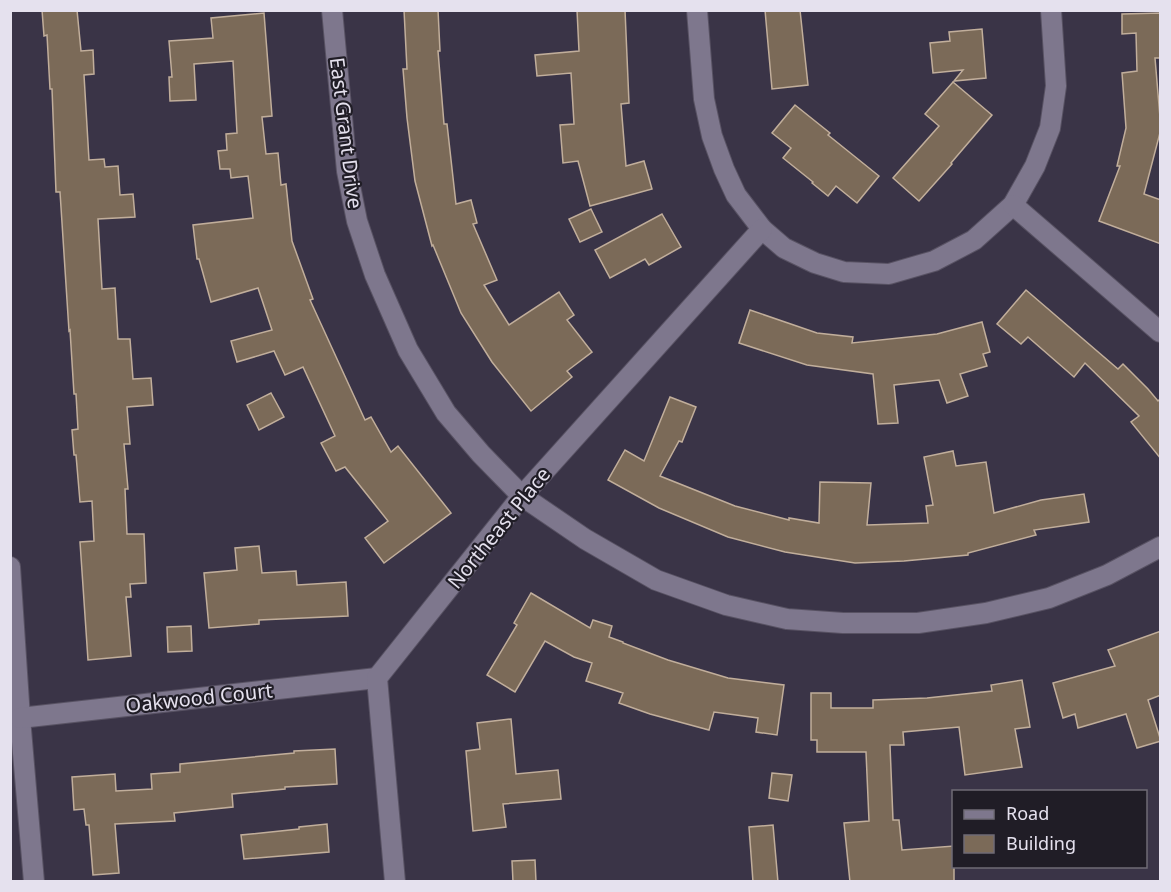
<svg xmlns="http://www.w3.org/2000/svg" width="1171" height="892" font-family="'Noto Sans',sans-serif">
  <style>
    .building { fill: #7b6a58; stroke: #c1ae9b; stroke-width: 1.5 }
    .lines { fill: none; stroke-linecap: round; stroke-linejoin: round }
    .street-casing { stroke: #585263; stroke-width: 22 }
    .street { stroke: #7e778d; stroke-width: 20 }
    .labels { text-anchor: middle; stroke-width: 4.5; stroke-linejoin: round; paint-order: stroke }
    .street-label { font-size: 20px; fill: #e5e1ee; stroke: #201d26 }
  </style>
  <rect width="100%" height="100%" fill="#3a3447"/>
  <g class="building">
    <polygon points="42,10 77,10 81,51 93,50 94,74 84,75 89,160 104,159 105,167 118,166 120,195 133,194 135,217 98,219 102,289 115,288 118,339 130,339 133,379 151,378 153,405 127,407 130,444 124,444 128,489 125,489 127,534 144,534 146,583 130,584 131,597 126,597 131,656 88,660 80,542 94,541 92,501 80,502 76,455 74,455 72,430 78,429 76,394 74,394 70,330 69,331 60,192 56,192 52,89 50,89 47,35 44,36"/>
    <polygon points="404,10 438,10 440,51 438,51 444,124 447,124 456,204 471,200 477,223 473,224 497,280 484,285 509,325 559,292 574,315 567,320 592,352 567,371 572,377 531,411 492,362 461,313 433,245 432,246 415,181 407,118 403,69 407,69"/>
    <polygon points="577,10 625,10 629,103 621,104 626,166 644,161 652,189 590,206 578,161 563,163 560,125 574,124 571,73 537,76 535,55 579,51"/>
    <polygon points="765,10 800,10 808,85 772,89"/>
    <polygon points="264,13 272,116 262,117 266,154 278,153 281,185 286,184 292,241 313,299 310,300 365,420 371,417 391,452 398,446 451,513 384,563 365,538 388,521 345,467 336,471 321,443 335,436 303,367 285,375 274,351 237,362 231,341 272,330 258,288 211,302 199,259 197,259 193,225 253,218 248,176 231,178 230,169 220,169 218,151 227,150 226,134 237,133 233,61 194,64 196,100 170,101 169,77 172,77 169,41 213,38 211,18"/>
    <polygon points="1161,13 1161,58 1155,58 1161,129 1144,194 1161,200 1161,244 1099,221 1120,166 1117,166 1126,128 1122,73 1137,71 1136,33 1122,34 1122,14"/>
    <polygon points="982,29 986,78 954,81 963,70 933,73 930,43 950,41 949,32"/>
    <polygon points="953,82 992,115 951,163 952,164 919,201 893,178 939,126 925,114"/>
    <polygon points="795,105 830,133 828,135 879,176 857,203 836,186 828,196 812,183 813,182 783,158 791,148 772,133"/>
    <polygon points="591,209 602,232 580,242 569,219"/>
    <polygon points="662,214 681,247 649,265 645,259 610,278 595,250"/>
    <polygon points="1026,290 1118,369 1123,364 1148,389 1158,401 1161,398 1161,459 1131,422 1139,416 1085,363 1074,377 1028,337 1021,344 997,324"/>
    <polygon points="750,310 817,333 853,337 852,343 937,334 982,322 990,352 983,354 987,366 960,374 968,396 947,403 939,380 894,385 898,423 878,424 873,374 807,365 739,343"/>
    <polygon points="271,393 284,417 259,430 247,405"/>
    <polygon points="670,397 696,407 682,442 679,441 660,476 735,506 789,520 789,518 819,523 820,482 871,483 867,525 928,523 926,506 933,505 924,457 953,451 956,466 986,462 994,513 1041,500 1084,494 1089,522 1034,530 1036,535 968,553 968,555 904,561 855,563 785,552 728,537 659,508 608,480 625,450 644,461"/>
    <polygon points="259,546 262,573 296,571 297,585 346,582 348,616 259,620 259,624 209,628 204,573 237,570 235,548"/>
    <polygon points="531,593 590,628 593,620 612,626 609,637 623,642 623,643 668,660 728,678 784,685 777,735 756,732 758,718 714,712 709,730 650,714 619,703 623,693 586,681 592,663 574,657 545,641 515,692 487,675 517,625 514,623"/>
    <polygon points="191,626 192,651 168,652 167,627"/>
    <polygon points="1161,631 1161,695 1148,700 1161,741 1137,748 1126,714 1078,728 1075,714 1063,718 1053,683 1115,666 1108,650"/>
    <polygon points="1022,680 1030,727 1015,729 1022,767 965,775 959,727 903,732 904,745 890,745 893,820 899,820 902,850 954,846 954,882 850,882 844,823 869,821 866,752 817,752 817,740 811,740 811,693 831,693 831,708 873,708 873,700 927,698 992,691 991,685"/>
    <polygon points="511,719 516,774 558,770 561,799 503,804 506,827 473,831 466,751 480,749 477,723"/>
    <polygon points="335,749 337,784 285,787 285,789 232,794 233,807 174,813 175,821 115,824 119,873 93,875 89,825 86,825 84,809 74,810 72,777 115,774 116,791 152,789 151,774 180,772 180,764 294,753 294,751"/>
    <polygon points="772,773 792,775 788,801 769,798"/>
    <polygon points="327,824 329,852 244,859 241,835 299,829 299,827"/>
    <polygon points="773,825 778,882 753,882 749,827"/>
    <polygon points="535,860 536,882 513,882 512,861"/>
  </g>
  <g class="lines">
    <g class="street-casing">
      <g id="street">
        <polyline points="332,10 347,171 357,221 375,275 408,350 446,413 481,454 522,496 585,539 656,580 726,605 787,619 843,623 918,623 986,613 1049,598 1107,575 1160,547"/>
        <polyline points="697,10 704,99 712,136 724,169 736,195 762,229 784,248 815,263 844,272 889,274 934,261 974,240 1013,205 1035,166 1050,128 1056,86 1051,10"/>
        <polyline points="1013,205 1160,332"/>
        <polyline points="10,567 20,718 34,882"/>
        <polyline points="20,718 377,678"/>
        <polyline points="395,882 377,678 522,496 762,229"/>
      </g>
    </g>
    <use href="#street" class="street"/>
  </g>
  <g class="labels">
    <g class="street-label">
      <text transform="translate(346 133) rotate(83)" y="7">East Grant Drive</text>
      <text transform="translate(499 528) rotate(-51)" y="7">Northeast Place</text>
      <text transform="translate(199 698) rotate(-6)" y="7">Oakwood Court</text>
    </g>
  </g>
  <rect width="1171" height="892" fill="none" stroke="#e5e1ee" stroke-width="24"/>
  <rect x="952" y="790" width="195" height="78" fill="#201d26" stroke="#6f6b76" stroke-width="1.5"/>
  <rect x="964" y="810" width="30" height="9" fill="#7e778d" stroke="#6f6b76" stroke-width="1.5"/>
  <text x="1006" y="820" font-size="18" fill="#e5e1ee">Road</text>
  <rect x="964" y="835" width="30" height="18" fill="#7b6a58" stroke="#6f6b76" stroke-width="1.5"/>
  <text x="1006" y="850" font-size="18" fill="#e5e1ee">Building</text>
</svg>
